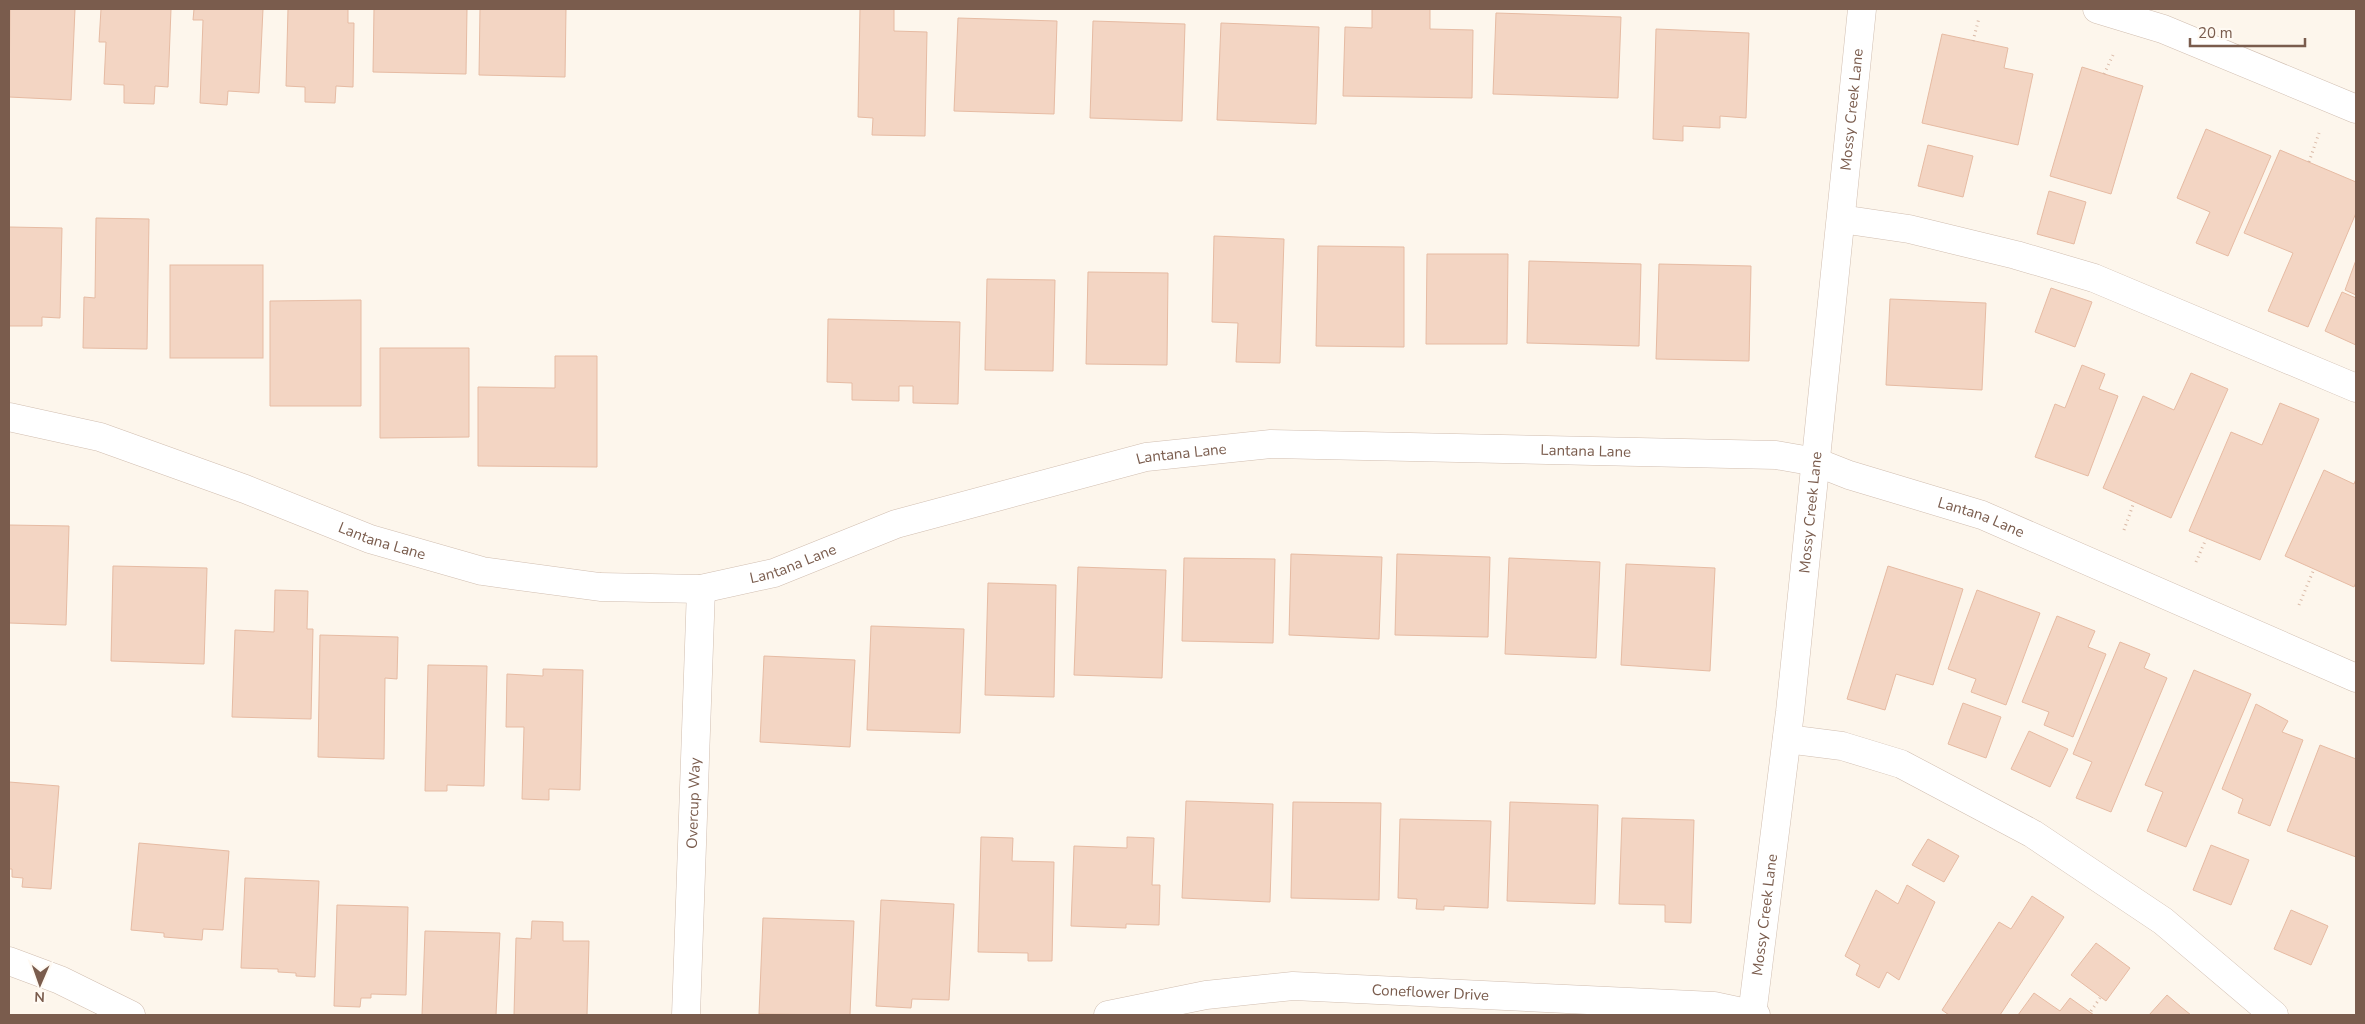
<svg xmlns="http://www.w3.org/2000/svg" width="2365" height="1024" font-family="'Nunito Sans',sans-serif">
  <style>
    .building { fill: #f3d5c3; stroke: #e6bba3 }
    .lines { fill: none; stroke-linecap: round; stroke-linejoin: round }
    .minor-casing { stroke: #d1beb0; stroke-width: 29 }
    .path { stroke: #d9b8a5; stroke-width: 3; stroke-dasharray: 1 4; stroke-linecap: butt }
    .minor { stroke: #fff; stroke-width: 28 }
    .labels { text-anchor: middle; stroke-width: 5; stroke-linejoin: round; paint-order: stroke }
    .street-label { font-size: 15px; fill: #7a5c4d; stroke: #fffaf3 }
  </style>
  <rect width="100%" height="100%" fill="#fdf6ec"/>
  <g class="building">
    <polygon points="10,9 75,9 71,100 9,97"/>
    <polygon points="101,9 171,9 168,87 155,86 154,104 124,103 124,85 104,84 106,42 99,42"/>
    <polygon points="194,9 263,9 259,93 228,91 227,105 200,103 203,20 193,20"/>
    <polygon points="288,9 348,9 348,23 354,23 353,87 336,86 335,103 305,102 305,87 286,86"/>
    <polygon points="374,9 467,9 466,74 373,72"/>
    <polygon points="480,9 566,9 565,77 479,75"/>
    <polygon points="860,9 894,9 894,31 927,32 925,136 872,135 873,118 858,117"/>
    <polygon points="1372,9 1430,9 1430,29 1473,30 1472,98 1343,96 1345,27 1372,28"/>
    <polygon points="1496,13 1621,17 1618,98 1493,94"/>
    <polygon points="958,18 1057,21 1054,114 954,111"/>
    <polygon points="1093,21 1185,24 1182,121 1090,118"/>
    <polygon points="1221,23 1319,27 1316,124 1217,120"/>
    <polygon points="1656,29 1749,33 1746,118 1720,116 1720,128 1683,126 1683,141 1653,139"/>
    <polygon points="1942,34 2008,48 2004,68 2033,74 2018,145 1922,123"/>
    <polygon points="2082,67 2143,86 2111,194 2050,176"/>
    <polygon points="2206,129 2271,156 2228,256 2196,243 2210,212 2177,198"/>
    <polygon points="1928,145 1973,156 1963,197 1918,186"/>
    <polygon points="2280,150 2356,182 2356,213 2308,327 2268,311 2293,253 2244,233"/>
    <polygon points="2049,191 2086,202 2074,244 2037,234"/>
    <polygon points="96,218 149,219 147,349 83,348 84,297 95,298"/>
    <polygon points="9,227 62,228 60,318 42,317 42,326 9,326"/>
    <polygon points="1214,236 1284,239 1280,363 1236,362 1238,323 1212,322"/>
    <polygon points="1318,246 1404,247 1404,347 1316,346"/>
    <polygon points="1427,254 1508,254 1507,344 1426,344"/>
    <polygon points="2356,260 2356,295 2345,290"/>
    <polygon points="1529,261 1641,264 1639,346 1527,343"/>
    <polygon points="1659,264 1751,266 1749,361 1656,359"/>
    <rect x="170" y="265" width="93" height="93"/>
    <polygon points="1088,272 1168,273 1167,365 1086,364"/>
    <polygon points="987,279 1055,280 1053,371 985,370"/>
    <polygon points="2051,288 2092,302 2075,347 2035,332"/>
    <polygon points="2342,292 2356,298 2356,345 2325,331"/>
    <polygon points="1890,299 1986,303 1982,390 1886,385"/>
    <polygon points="361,300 361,406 270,406 270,301"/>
    <polygon points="828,319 960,322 958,404 913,403 913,386 899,386 899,401 852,400 852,383 827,382"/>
    <polygon points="380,348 469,348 469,437 380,438"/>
    <polygon points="555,356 597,356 597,467 478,466 478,387 555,388"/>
    <polygon points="2082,365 2105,374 2099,389 2118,396 2088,476 2035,457 2055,404 2065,408"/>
    <polygon points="2191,373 2228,389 2171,518 2103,488 2143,396 2174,410"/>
    <polygon points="2280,403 2319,419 2260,560 2189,531 2231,432 2262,445"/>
    <polygon points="2324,470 2354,484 2356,479 2356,582 2354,587 2285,556"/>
    <polygon points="9,525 69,526 66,625 9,623"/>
    <polygon points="1291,554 1382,557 1379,639 1289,635"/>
    <polygon points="1397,554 1490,557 1488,637 1395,635"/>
    <polygon points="1184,558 1275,559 1273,643 1182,641"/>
    <polygon points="1509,558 1600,562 1596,658 1505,654"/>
    <polygon points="1626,564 1715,568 1710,671 1621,665"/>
    <polygon points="113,566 207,568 204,664 111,661"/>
    <polygon points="1888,566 1963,589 1933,685 1896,674 1885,710 1847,699"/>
    <polygon points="1078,567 1166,570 1162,678 1074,675"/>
    <polygon points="988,583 1056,585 1054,697 985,695"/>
    <polygon points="275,590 308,591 307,629 313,629 311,719 232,717 235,630 274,632"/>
    <polygon points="1977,590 2040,613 2006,705 1971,692 1976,679 1948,669"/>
    <polygon points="2057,616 2095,631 2088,647 2106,654 2073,737 2044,725 2049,712 2022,702"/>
    <polygon points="871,626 964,629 960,733 867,730"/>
    <polygon points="320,635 398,637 397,679 385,678 384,759 318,757"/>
    <polygon points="2120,642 2150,654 2144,668 2167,678 2111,812 2076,798 2092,762 2073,754"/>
    <polygon points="764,656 855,660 850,747 760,742"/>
    <polygon points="428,665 487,666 484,786 447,785 447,791 425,791"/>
    <polygon points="543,669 583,670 580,790 549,789 549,800 522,799 524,727 506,727 507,674 543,676"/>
    <polygon points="2194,670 2251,694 2186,847 2147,831 2163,792 2145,785"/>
    <polygon points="1963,703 2001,717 1986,758 1948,744"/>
    <polygon points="2256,704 2288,721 2282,732 2303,740 2270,826 2238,813 2243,799 2222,789"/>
    <polygon points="2029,731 2068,749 2050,787 2011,769"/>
    <polygon points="2320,745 2356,759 2356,857 2287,831"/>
    <polygon points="9,782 59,786 51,889 22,887 23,878 12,877 12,869 9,869"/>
    <polygon points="1186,801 1273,804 1270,902 1182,898"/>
    <polygon points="1293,802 1381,803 1379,900 1291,898"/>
    <polygon points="1510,802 1598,805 1595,904 1507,901"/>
    <polygon points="1622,818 1694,820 1691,923 1665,922 1665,905 1619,904"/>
    <polygon points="1400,819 1491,821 1488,908 1444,906 1444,910 1416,909 1417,899 1398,898"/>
    <polygon points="981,837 1013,838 1012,861 1054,862 1052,961 1028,961 1028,953 978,952"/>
    <polygon points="1127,837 1154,838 1152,885 1160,885 1159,925 1126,924 1126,928 1071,926 1074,846 1127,848"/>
    <polygon points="1928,839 1959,856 1944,882 1912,865"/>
    <polygon points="139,843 229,851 223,930 203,929 202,940 164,937 164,933 131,930"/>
    <polygon points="2211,845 2249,860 2231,905 2193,890"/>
    <polygon points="245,878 319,881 315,977 296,976 296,973 278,972 278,969 241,968"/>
    <polygon points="1907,885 1935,902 1899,980 1887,972 1879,988 1856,975 1860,965 1845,956 1876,890 1898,904"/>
    <polygon points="2032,896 2064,917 2000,1015 1949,1015 1942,1010 1999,922 2011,929"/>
    <polygon points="881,900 954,904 949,1000 912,999 911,1008 876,1006"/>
    <polygon points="337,905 408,907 406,995 371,994 371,998 361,998 360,1007 334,1006"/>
    <polygon points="2291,910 2328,926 2311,965 2274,949"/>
    <polygon points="763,918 854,921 850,1015 759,1014"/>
    <polygon points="532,921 563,922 563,941 589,941 587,1015 514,1015 516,938 531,939"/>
    <polygon points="425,931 500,933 496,1015 422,1015"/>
    <polygon points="2096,943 2130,968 2106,1001 2071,975"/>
    <polygon points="2034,993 2060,1011 2070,998 2094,1015 2018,1015"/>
    <polygon points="2167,995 2181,1007 2191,1015 2149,1015"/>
  </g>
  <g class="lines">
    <g class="minor-casing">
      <g id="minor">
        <polyline points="2097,9 2163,29 2356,109"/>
        <polyline points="1841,219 1909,229 2016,255 2094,278 2356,388"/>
        <path id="s1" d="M 9,417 L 100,437 L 245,489 L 370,539 L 482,571 L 600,587 L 701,589 L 774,573 L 896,524 L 1146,457 L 1271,444 L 1776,455 L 1816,462 L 1849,475 L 1982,515 L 2356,678"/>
        <polyline points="1787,739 1842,746 1901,764 2033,834 2163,921 2274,1015"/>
        <polyline points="9,961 60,980 131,1015"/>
        <path id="s2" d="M 686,1015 L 701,589"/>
        <path id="s3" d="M 1108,1015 L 1206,995 L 1293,986 L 1714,1006 L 1756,1015"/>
        <path id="s4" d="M 1752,1015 L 1790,712 L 1862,9"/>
      </g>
    </g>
    <g class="path">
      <polyline points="1973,41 1979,18"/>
      <polyline points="2104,74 2114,53"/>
      <polyline points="2309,162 2319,133"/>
      <polyline points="2124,530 2134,502"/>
      <polyline points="2196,562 2206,539"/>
      <polyline points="2299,605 2314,569"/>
      <polyline points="2091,1011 2100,998"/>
    </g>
    <use href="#minor" class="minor"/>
  </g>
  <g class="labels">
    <g class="street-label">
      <text dy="5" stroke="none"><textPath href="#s4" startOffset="911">Mossy Creek Lane</textPath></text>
      <text dy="5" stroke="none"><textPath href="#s1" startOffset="1624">Lantana Lane</textPath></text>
      <text dy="5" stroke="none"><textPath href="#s1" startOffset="1219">Lantana Lane</textPath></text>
      <text dy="5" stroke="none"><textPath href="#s4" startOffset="506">Mossy Creek Lane</textPath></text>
      <text dy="5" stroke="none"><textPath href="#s1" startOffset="2029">Lantana Lane</textPath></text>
      <text dy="5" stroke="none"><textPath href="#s1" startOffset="394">Lantana Lane</textPath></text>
      <text dy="5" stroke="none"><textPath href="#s1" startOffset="814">Lantana Lane</textPath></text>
      <text dy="5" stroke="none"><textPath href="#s2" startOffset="212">Overcup Way</textPath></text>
      <text dy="5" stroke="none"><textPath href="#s4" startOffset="101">Mossy Creek Lane</textPath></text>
      <text dy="5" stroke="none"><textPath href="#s3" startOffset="325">Coneflower Drive</textPath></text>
    </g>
  </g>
  <rect width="2365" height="1024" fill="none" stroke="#7a5c4d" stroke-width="20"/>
  <g transform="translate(40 984) rotate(182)" stroke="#fffaf3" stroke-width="4" paint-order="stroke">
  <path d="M0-4L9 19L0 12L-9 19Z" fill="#7a5c4d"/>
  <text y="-8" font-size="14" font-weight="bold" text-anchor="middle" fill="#7a5c4d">N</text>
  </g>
  <path d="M2190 38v8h115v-8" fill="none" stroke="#7a5c4d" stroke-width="2.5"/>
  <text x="2198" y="38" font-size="15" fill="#7a5c4d" stroke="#fffaf3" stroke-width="4" paint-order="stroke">20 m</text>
</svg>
